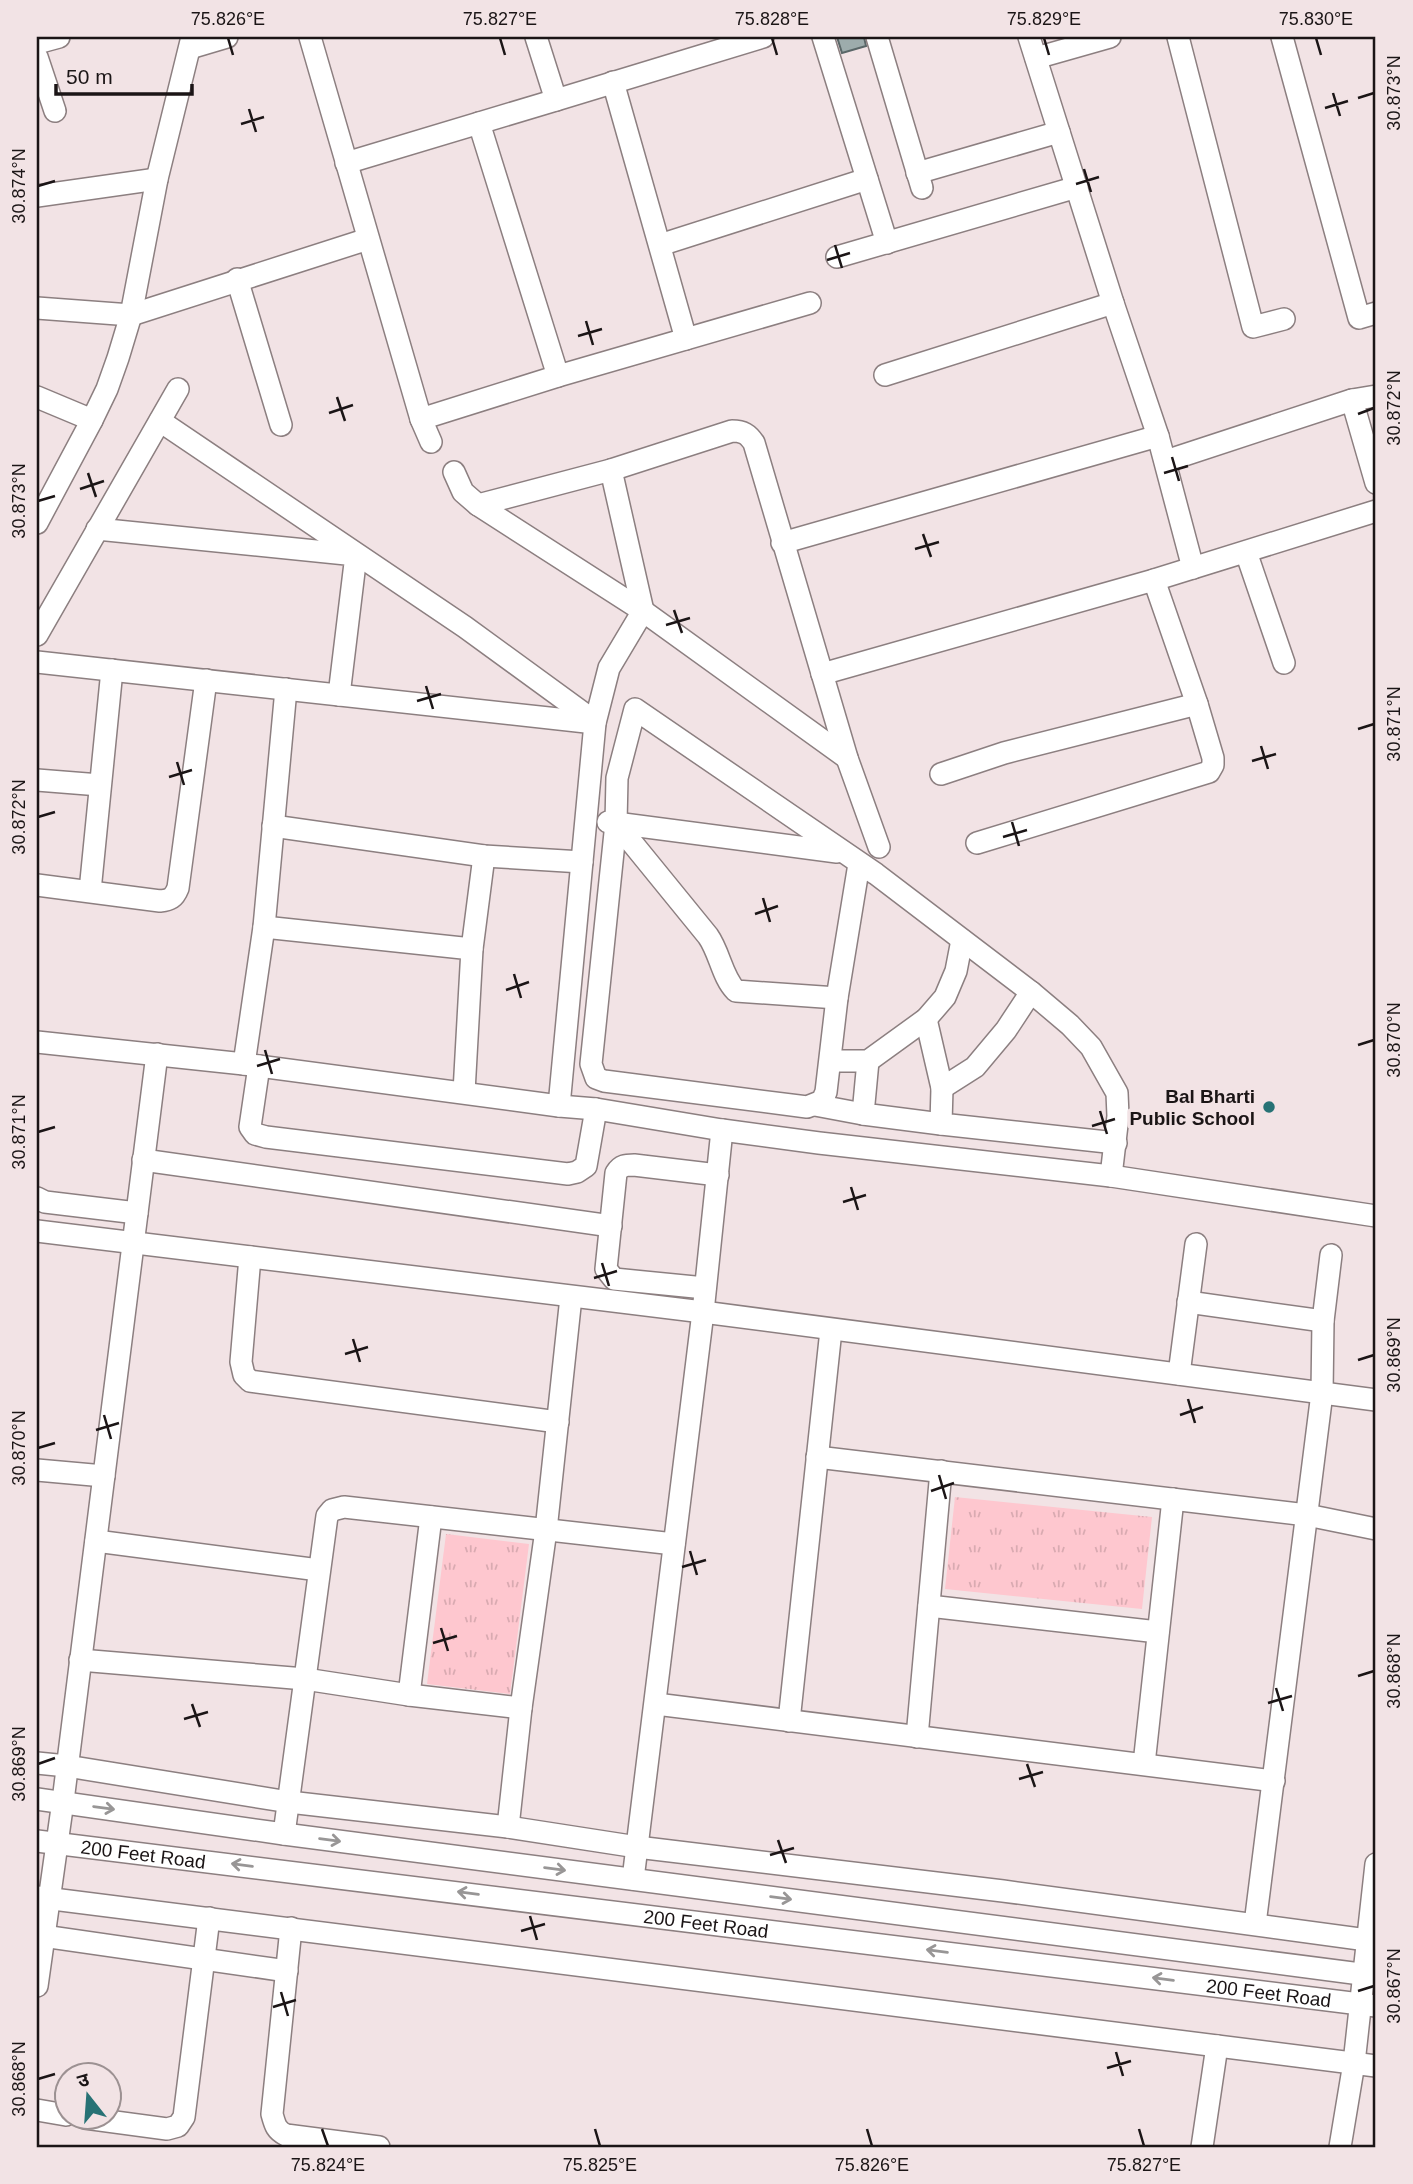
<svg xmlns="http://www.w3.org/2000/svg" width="1413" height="2184" font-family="Helvetica,'Noto Sans Devanagari',sans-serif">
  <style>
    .park { fill: url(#park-tufts) }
    .building { fill: #9dacac; stroke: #5a6768; stroke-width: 2 }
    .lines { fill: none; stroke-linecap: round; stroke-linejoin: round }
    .minor-casing { stroke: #8c7f80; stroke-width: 24 }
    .minor { stroke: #fff; stroke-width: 21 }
    .oneway { stroke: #989696 }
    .ticks { fill: none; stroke: #1b1516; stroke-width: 2.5 }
    .poi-dot { fill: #277275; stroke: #f2e3e5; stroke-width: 2.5 }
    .labels { text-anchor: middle; stroke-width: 7; stroke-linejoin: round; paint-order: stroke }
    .poi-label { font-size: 19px; font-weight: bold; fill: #1b1516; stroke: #f2e3e5; text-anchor: end }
    .street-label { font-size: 19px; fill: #1b1516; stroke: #f2e3e5 }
    .neatline { fill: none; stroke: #1b1516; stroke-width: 2.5 }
    .ticks-label { font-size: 18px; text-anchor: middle; fill: #1b1516 }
  </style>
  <defs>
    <pattern id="park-tufts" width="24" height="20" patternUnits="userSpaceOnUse" patternTransform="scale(1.75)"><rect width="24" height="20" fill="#fec7cf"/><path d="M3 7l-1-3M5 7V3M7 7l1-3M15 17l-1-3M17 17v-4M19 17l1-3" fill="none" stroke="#d9aab1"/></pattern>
  </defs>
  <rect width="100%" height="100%" fill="#f2e3e5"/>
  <g class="park">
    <polygon points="955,1497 1152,1517 1142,1609 945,1589"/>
    <polygon points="446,1534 529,1544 510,1694 427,1684"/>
  </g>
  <polygon class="building" points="837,37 864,37 866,46 842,53"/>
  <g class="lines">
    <g class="minor-casing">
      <g id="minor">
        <polyline points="310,37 421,419 431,442"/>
        <polyline points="536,37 556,100 763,37"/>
        <polyline points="823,37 887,243"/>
        <polyline points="877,37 922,188"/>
        <polyline points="1029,37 1113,303 1158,436 1193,568"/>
        <polyline points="1178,37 1253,327 1284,319"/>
        <polyline points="1282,37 1359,318 1376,313"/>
        <polyline points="37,43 59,37"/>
        <polyline points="190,48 227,37"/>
        <polyline points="37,57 55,111"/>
        <polyline points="1036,58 1110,37"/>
        <polyline points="613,82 686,339"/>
        <polyline points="346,163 556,100"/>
        <polyline points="917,173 1059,132"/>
        <polyline points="37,196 157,179"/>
        <polyline points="660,245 867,179"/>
        <polyline points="837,257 1077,187"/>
        <polyline points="237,279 281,425"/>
        <polyline points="37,308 131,315 368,239"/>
        <polyline points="885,375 1113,303"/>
        <polyline points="558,376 810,303"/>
        <polyline points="37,397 92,420"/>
        <polyline points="1352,400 1376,483"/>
        <polyline points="421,419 558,376 479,123"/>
        <polyline points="160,421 465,627 594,721"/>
        <polyline points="1166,461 1352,400 1376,396"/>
        <path d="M 454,472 L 463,492 L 478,505 L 611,470 L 732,431 C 743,431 748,434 754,443 L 847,758 L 879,847"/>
        <polyline points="478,505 643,611 847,758"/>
        <polyline points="37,523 92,420 107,389 118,358 131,315 157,179 192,37"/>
        <polyline points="97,529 356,555 339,695"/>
        <polyline points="782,543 1158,436"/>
        <polyline points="1246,552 1284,663"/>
        <polyline points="37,635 178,389"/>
        <polyline points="37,662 595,723"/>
        <polyline points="822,674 1154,580 1376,511"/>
        <polyline points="941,774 1004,753 1197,704"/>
        <polyline points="37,780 100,785"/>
        <polyline points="608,822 837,852"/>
        <path d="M 616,823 L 708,936 C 720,953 722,977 736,991 L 837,998"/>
        <polyline points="273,826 484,856 582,862"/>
        <polyline points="977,843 1209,772 1213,765 1213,758 1197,704 1154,580"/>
        <polyline points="859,864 837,998 826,1092 822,1101 807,1107 604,1081 596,1078 591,1064 616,823 617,778 635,709 876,874 1031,992 1070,1025 1091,1047 1117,1093 1118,1116 1111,1176"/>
        <path d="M 37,885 L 160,901 C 170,900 174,898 178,888 L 206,680"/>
        <polyline points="90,891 112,670"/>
        <polyline points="264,927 472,949 464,1092"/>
        <polyline points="472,949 484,856"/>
        <polyline points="926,1019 942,1088 941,1124 1116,1143"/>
        <polyline points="37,1042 244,1064 559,1106 596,1109 722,1130 819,1143 1111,1176 1376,1216"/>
        <polyline points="831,1061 868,1061 926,1019 945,997 956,971 962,940"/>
        <polyline points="868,1061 863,1114 941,1124"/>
        <polyline points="244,1064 264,927 286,689"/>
        <polyline points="259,1066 250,1127 255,1134 266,1137 568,1174 577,1172 586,1166 596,1109"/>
        <polyline points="942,1088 975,1067 1006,1030 1031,992"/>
        <polyline points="815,1105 863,1114"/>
        <polyline points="559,1106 595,723 609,668 643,611 611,470"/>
        <polyline points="143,1160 611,1226"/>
        <polyline points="37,1198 45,1202 137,1213"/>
        <polyline points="37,1231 703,1312 1376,1400"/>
        <polyline points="250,1257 241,1362 244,1375 250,1381 558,1422"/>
        <path d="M 705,1288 L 614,1279 L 606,1269 L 616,1173 C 621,1165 626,1165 634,1165 L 718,1175"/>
        <polyline points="1188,1302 1323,1321"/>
        <polyline points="1179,1374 1196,1244"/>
        <polyline points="817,1457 1307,1515 1376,1529"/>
        <polyline points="37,1470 104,1476"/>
        <polyline points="96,1541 319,1570"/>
        <polyline points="929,1606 1158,1632"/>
        <polyline points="80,1660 305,1679 409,1695 521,1708"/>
        <polyline points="409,1695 431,1517"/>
        <polyline points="656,1704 1274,1781"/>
        <polyline points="789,1721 831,1330"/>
        <polyline points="917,1737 941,1471"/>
        <polyline points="37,1763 67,1766 289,1802 508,1827 637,1847 1003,1891 1367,1940"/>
        <polyline points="1144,1764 1173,1499"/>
        <polyline points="37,1799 284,1834 1376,1976"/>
        <polyline points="508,1827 521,1708 546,1530 571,1297"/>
        <polyline points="284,1834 327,1516 332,1510 344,1507 674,1544"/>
        <path id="s1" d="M 37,1841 L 1376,2006"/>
        <polyline points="633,1879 703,1312 722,1130"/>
        <polyline points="37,1897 1376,2066"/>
        <polyline points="1255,1924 1322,1393 1323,1321 1331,1255"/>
        <path d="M 291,1928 L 272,2114 C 275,2125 276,2130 286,2135 L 379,2147"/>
        <polyline points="43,1936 287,1971"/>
        <polyline points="37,1986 63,1801 157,1054"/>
        <polyline points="37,2110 66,2115"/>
        <polyline points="85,2118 167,2129 178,2126 184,2117 209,1918"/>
        <polyline points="1202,2147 1217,2046"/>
        <polyline points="1340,2147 1354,2063 1376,1864"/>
      </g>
    </g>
    <use href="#minor" class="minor"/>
  </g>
  <defs><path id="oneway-shaft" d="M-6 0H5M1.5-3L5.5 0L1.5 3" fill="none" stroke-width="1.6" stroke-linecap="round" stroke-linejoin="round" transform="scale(1.75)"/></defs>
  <g class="oneway">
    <use href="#oneway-shaft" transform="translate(104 1808) rotate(8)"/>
    <use href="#oneway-shaft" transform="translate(330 1840) rotate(7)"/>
    <use href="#oneway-shaft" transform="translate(242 1865) rotate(-173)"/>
    <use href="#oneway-shaft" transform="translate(555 1869) rotate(7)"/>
    <use href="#oneway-shaft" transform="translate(468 1893) rotate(-173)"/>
    <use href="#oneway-shaft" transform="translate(781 1898) rotate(7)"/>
    <use href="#oneway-shaft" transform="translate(937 1951) rotate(-173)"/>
    <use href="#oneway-shaft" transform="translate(1163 1979) rotate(-173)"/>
  </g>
  <path class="ticks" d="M 228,38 L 233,55M 500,38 L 505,55M 772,38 L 777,55M 1044,38 L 1049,55M 1316,38 L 1321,55M 1333,93 L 1340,116M 1358,98 L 1374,93M 1325,108 L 1348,101M 249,109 L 256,132M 241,124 L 264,117M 1084,169 L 1091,192M 1076,184 L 1099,177M 38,186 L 55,181M 835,245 L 842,268M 827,260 L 850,253M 586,321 L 593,345M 578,336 L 602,329M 337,397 L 345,421M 329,413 L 353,405M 1358,414 L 1374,408M 1172,457 L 1179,481M 88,473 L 96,497M 1164,473 L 1188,466M 80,489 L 104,481M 38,501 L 55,496M 923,534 L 931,557M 915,549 L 939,542M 674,610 L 682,633M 666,625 L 690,618M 426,686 L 433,709M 417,701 L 441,694M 1358,729 L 1374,724M 1261,746 L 1268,769M 1252,761 L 1276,754M 177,762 L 184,785M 169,777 L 192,770M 38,817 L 55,812M 1012,822 L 1019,846M 1003,837 L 1027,830M 763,898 L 770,922M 755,914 L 778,906M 514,974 L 521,998M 506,990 L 529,982M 1358,1045 L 1374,1040M 265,1050 L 272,1074M 257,1066 L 280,1059M 1100,1111 L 1107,1134M 1092,1126 L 1115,1119M 38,1132 L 55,1127M 851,1187 L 858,1210M 843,1202 L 866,1195M 602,1263 L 609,1286M 594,1278 L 617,1271M 353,1339 L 360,1362M 345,1354 L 368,1347M 1358,1360 L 1374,1355M 1188,1399 L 1195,1423M 104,1415 L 111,1439M 1180,1415 L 1203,1407M 96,1430 L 119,1423M 38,1448 L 55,1443M 939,1475 L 946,1499M 931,1491 L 954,1483M 690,1551 L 697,1575M 682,1567 L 706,1560M 441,1628 L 448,1651M 433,1643 L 457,1636M 1358,1676 L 1374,1671M 1276,1688 L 1283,1711M 1268,1703 L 1292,1696M 192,1704 L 200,1727M 184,1719 L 208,1712M 38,1764 L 55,1758M 1027,1764 L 1035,1787M 1019,1779 L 1043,1772M 778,1840 L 786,1863M 770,1855 L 794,1848M 530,1916 L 537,1940M 521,1931 L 545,1924M 1358,1991 L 1374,1986M 281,1992 L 288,2016M 273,2007 L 296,2000M 1116,2052 L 1123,2076M 1107,2068 L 1131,2061M 38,2079 L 55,2074M 322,2129 L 328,2146M 595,2129 L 600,2146M 867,2129 L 872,2146M 1139,2129 L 1144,2146"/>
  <circle class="poi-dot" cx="1269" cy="1107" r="7"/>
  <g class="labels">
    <g class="poi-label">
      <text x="1255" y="1103">Bal Bharti<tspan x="1255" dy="22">Public School</tspan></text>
    </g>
    <g class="street-label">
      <text dy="7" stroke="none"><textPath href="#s1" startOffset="107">200 Feet Road</textPath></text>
      <text dy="7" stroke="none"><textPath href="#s1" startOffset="674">200 Feet Road</textPath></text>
      <text dy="7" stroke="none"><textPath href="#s1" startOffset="1241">200 Feet Road</textPath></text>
    </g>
  </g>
  <rect width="1413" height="2184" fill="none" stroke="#f2e3e5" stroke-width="77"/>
  <g transform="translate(88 2096) rotate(343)"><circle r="33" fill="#f2e3e5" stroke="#9c9192" stroke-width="2"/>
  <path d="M0-5L12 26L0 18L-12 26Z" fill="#277275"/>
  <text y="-10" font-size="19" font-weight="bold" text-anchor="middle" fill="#1b1516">उ</text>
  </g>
  <path d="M56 84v10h136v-10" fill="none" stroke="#1b1516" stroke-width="3.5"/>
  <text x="66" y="84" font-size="21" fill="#1b1516" stroke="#f2e3e5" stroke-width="5" paint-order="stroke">50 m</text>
  <rect x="38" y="38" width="1336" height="2108" class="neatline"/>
  <g class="ticks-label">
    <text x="228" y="25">75.826°E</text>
    <text x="500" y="25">75.827°E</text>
    <text x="772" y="25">75.828°E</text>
    <text x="1044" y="25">75.829°E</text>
    <text x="1316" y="25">75.830°E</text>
    <text transform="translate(1394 93) rotate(-90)" y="6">30.873°N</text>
    <text transform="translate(19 186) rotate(-90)" y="6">30.874°N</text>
    <text transform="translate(1394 408) rotate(-90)" y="6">30.872°N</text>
    <text transform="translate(19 501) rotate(-90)" y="6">30.873°N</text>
    <text transform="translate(1394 724) rotate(-90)" y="6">30.871°N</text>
    <text transform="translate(19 817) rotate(-90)" y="6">30.872°N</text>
    <text transform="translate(1394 1040) rotate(-90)" y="6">30.870°N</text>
    <text transform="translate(19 1132) rotate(-90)" y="6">30.871°N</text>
    <text transform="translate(1394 1355) rotate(-90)" y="6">30.869°N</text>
    <text transform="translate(19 1448) rotate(-90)" y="6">30.870°N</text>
    <text transform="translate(1394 1671) rotate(-90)" y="6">30.868°N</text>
    <text transform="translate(19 1764) rotate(-90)" y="6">30.869°N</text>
    <text transform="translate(1394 1986) rotate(-90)" y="6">30.867°N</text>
    <text transform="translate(19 2079) rotate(-90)" y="6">30.868°N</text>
    <text x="328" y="2171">75.824°E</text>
    <text x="600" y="2171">75.825°E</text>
    <text x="872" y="2171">75.826°E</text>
    <text x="1144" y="2171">75.827°E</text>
  </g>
</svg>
